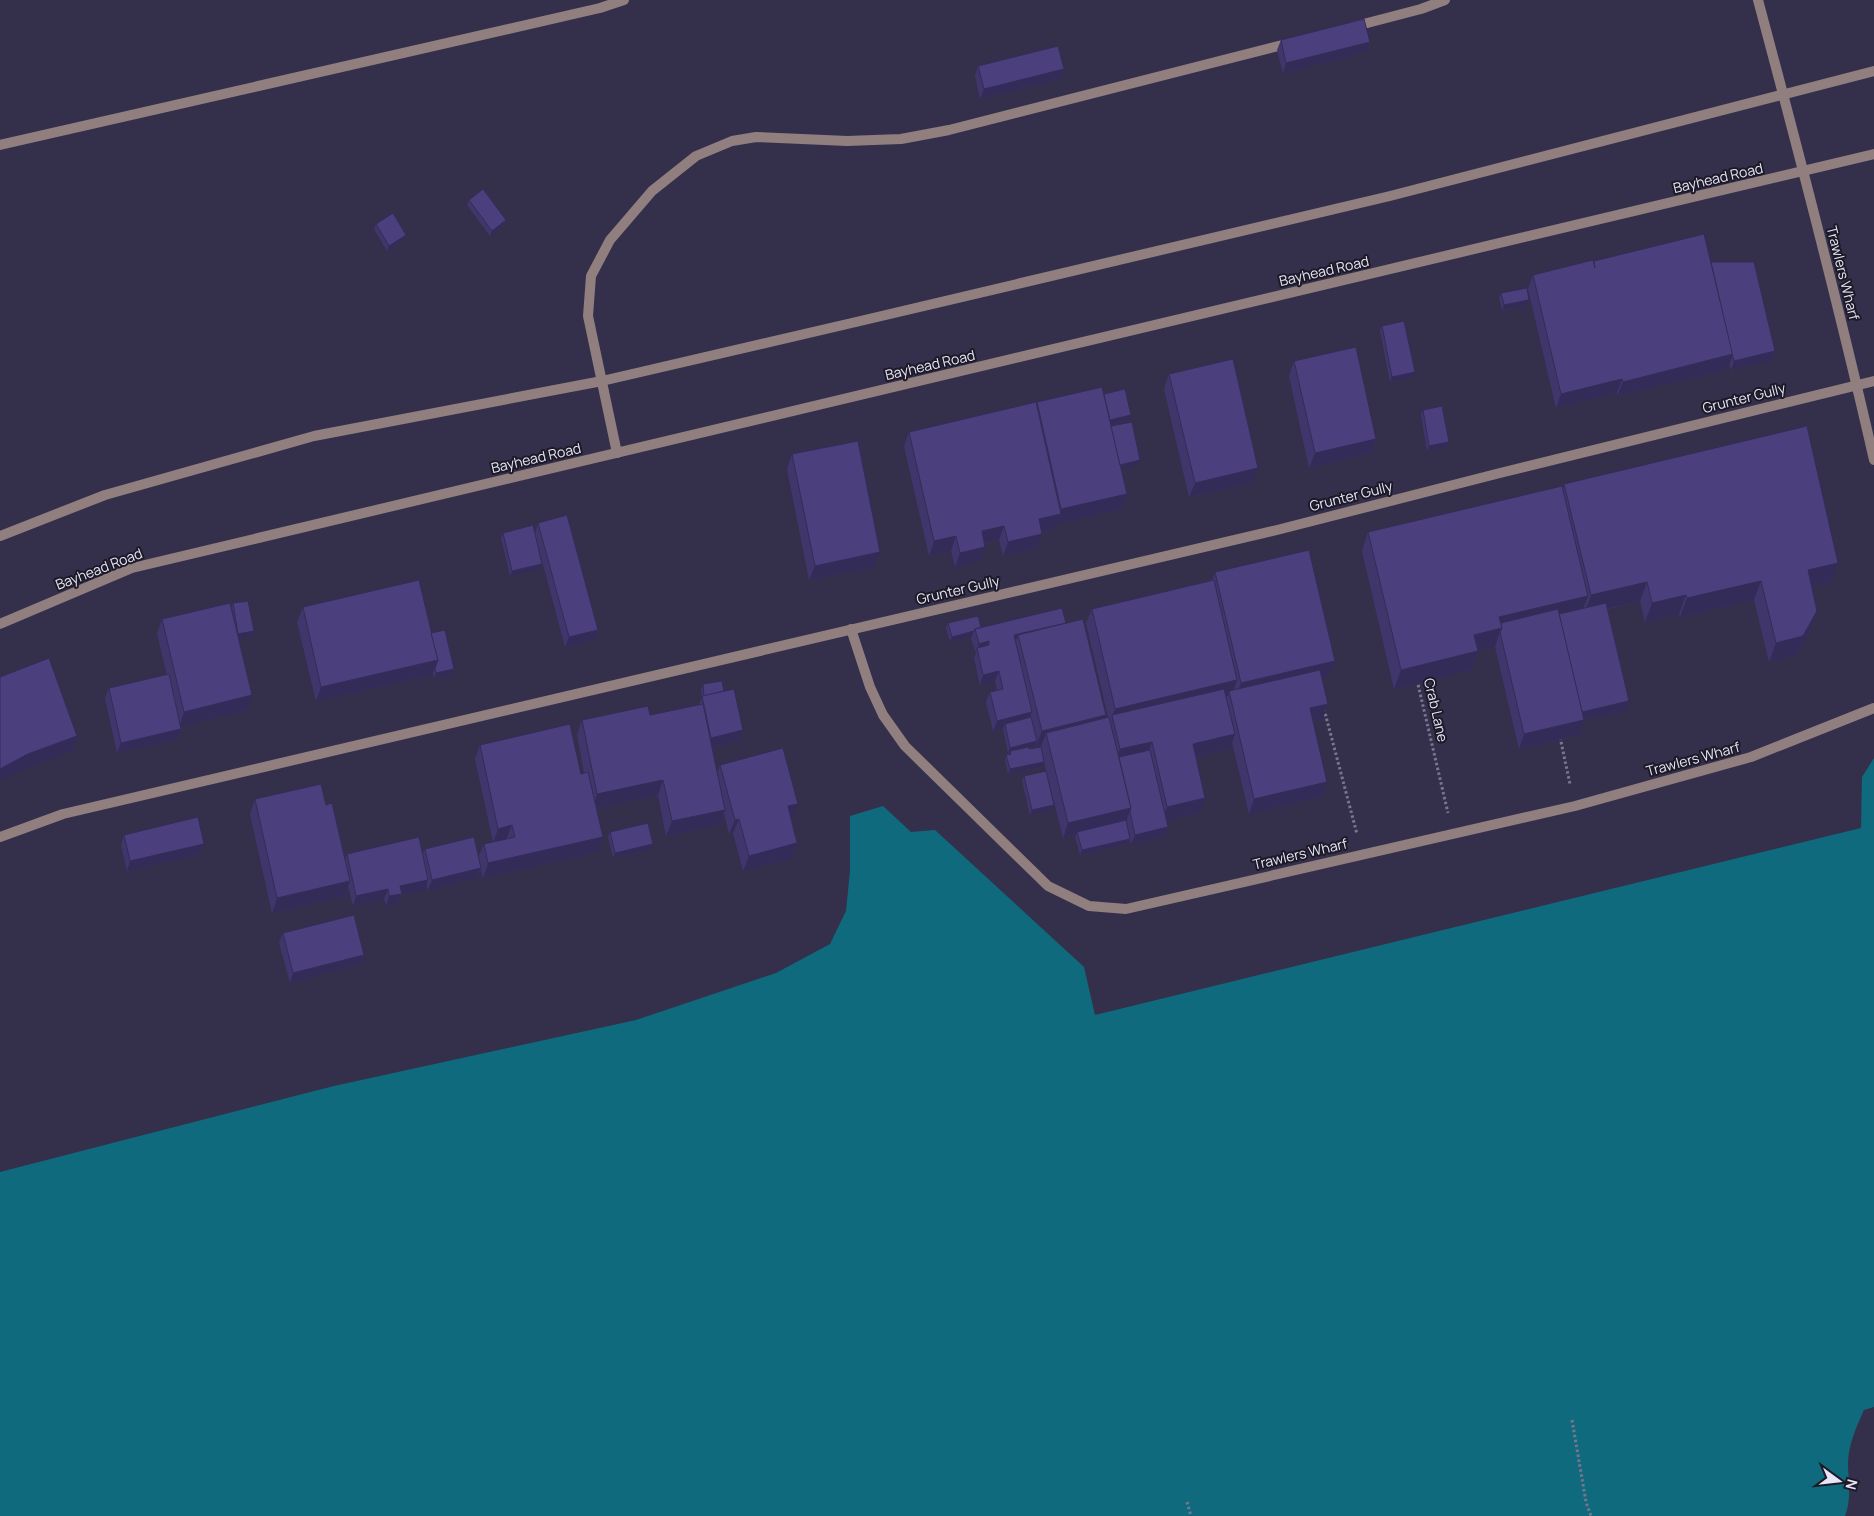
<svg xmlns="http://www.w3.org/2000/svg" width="1874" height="1516" font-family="Manrope,sans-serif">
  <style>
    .water { fill: #106a7d }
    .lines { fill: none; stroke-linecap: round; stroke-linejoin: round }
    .path { stroke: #79768e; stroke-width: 3; stroke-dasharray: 2.5 2.5; stroke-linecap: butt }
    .service { stroke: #917f80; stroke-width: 10 }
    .minor { stroke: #917f80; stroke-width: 10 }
    .wall { fill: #40366c; fill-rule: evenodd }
    .shaded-wall { fill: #342c58 }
    .building { fill: #4b3f7e; stroke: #342c58 }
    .labels { text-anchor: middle; stroke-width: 4; stroke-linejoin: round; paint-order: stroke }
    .street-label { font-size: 14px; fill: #e7e5f7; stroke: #1c1a27 }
  </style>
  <rect width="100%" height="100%" fill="#34304c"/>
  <path class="water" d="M 1874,758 L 1874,1407 L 1864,1410 C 1856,1428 1849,1443 1848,1462 C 1848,1480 1852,1498 1845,1516 L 0,1516 L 0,1172 L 334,1086 L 636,1020 L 776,973 L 830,944 L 846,911 L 850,871 L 850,816 L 883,806 L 911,832 L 935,830 L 1084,967 L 1095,1015 L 1861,828 L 1862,777 Z"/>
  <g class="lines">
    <g class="path">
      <polyline points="1417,680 1448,813"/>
      <polyline points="1324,709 1357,834"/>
      <polyline points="1560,737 1570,784"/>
      <polyline points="1572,1420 1586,1502 1591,1516"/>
      <polyline points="1187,1502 1191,1516"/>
    </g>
    <g class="service">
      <path d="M 1758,0 C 1799,153 1839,306 1874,460"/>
      <polyline points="1352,27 1421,9 1445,0"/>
      <polyline points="0,145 600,8 624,0"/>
      <polyline points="617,453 588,316 591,276 610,240 652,191 696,156 732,141 756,137 847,141 901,139 949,130 1290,43"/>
      <polyline points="851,629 870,687 883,715 905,746 1048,886 1089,906 1126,909 1575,806 1751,757 1874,708"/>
      <polyline points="0,837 63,814 1277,530 1500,473 1874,381"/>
    </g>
    <g class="minor">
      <polyline points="0,536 105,495 314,436 602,381 856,322 1390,196 1874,71"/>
      <polyline points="0,624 132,568 1874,154"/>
    </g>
  </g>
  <g class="wall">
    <polygon points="1281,40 1370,42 1366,52 1283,73 1277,50"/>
    <polygon points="978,66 1064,69 1060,79 980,99 975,76"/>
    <polygon points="469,200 506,220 504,225 490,236 467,205"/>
    <polygon points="376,224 406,235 404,240 387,251 374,229"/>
    <polygon points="1594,261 1711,262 1771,361 1731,370 1729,364 1728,369 1617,396 1617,393 1556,408 1528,289 1533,275 1593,263"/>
    <polygon points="1501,293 1529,300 1527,305 1502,310 1499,298"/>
    <polygon points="1382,326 1413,377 1390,382 1380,331"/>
    <polygon points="1294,361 1376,439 1371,453 1309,468 1289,376"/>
    <polygon points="1169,374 1253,482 1189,497 1164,389"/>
    <polygon points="1104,394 1129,420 1111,424 1111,426 1139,465 1121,469 1122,509 1057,524 1055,528 1041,532 1042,534 1036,549 1003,556 999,540 984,544 985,547 980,561 955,567 951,551 929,556 904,446 909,432 1036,404 1037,402"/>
    <polygon points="1423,410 1449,442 1447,447 1427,451 1421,415"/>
    <polygon points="792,454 875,567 809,580 787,469"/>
    <polygon points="1564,484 1831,582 1811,586 1810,630 1796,655 1769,662 1754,600 1680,617 1679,614 1645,622 1640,601 1608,609 1625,711 1584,720 1579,735 1519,749 1495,647 1478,651 1471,670 1394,689 1362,551 1368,532 1563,489"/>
    <polygon points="538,523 598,630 594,640 565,647 536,538 542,564 540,569 510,576 501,538 503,533 535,533"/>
    <path d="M 1215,572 L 1335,661 L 1329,675 L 1322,677 L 1323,718 L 1313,721 L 1322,796 L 1249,814 L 1232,742 L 1230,749 L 1196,757 L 1205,798 L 1200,812 L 1166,821 L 1168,827 L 1164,837 L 1131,844 L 1130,839 L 1128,844 L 1080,855 L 1075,837 L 1076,835 L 1063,838 L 1044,762 L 1042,767 L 1008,774 L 1005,760 L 1006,755 L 1009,755 L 1010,752 L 1008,753 L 1003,728 L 993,731 L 986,702 L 990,692 L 997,690 L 995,681 L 980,685 L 974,658 L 976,653 L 971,639 L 972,636 L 950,642 L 946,628 L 948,623 L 981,627 L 1066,623 L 1106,715 L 1105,718 L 1108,717 L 1086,623 L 1092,609 L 1212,580 ZM 1036,744 L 1036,746 L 1042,744 L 1041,747 L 1029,749 L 1029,748 L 1035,746 Z"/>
    <polygon points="233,603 254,631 252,636 239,638 247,710 181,726 181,729 178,739 117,753 105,698 109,688 167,675 157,634 162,619 231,607"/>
    <polygon points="303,607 431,633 454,669 452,674 434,678 433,673 432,675 316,701 297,622"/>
    <polygon points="703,684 724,691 740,740 712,747 717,774 720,765 792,818 791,819 797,843 792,858 743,871 733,833 729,834 724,813 719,825 666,836 658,795 596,808 597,852 483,878 481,869 477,878 428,890 427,885 425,890 401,895 398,904 386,906 384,899 353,906 348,886 345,896 272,913 250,814 255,799 345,859 347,854 423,853 425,849 478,858 484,844 493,842 475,759 480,745 581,774 584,773 577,735 582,720 650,715 699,705 702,697 701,689"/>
    <polygon points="1024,776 1052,810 1030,815 1022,781"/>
    <polygon points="610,832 651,849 613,858 608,837"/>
    <polygon points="124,835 204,844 200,854 127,871 121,845"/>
    <polygon points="283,933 364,955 360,964 290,983 279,943"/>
  </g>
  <g class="shaded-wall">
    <polygon points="1370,42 1366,52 1283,73 1286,63"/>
    <polygon points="1064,69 1060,79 980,99 984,89"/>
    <polygon points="506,220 504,225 490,236 492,231"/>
    <polygon points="406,235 404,240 387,251 389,246"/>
    <polygon points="1529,300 1527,305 1502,310 1504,305"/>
    <polygon points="1775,351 1771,361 1731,370 1734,361"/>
    <polygon points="1733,354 1728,369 1617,396 1623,382"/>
    <polygon points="1415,372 1413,377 1390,382 1392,377"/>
    <polygon points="1622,379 1617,393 1556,408 1561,394"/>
    <polygon points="1131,415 1129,420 1104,426 1106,420"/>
    <polygon points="1376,439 1371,453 1309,468 1315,453"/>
    <polygon points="1449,442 1447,447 1427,451 1429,446"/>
    <polygon points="1140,460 1139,465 1115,471 1117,466"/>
    <polygon points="1258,468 1253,482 1189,497 1195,483"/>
    <polygon points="1127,494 1122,509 1057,524 1055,528 1033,534 1039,519 1060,514 1061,509"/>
    <polygon points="1004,526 999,540 976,545 982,531"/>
    <polygon points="1042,534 1036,549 1003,556 1008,542"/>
    <polygon points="956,536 951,551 929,556 934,541"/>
    <polygon points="985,547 980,561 955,567 960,553"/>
    <polygon points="880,552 875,567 809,580 815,566"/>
    <polygon points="1838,563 1831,582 1801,589 1808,570"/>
    <polygon points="542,564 540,569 510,576 512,571"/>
    <polygon points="1761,581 1754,600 1680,617 1687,598"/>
    <polygon points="1647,582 1640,601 1584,614 1591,595"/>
    <polygon points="1686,595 1679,614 1645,622 1652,603"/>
    <polygon points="1588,596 1581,615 1500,632 1495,647 1467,654 1474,635 1499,617"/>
    <polygon points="1817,611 1810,630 1796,655 1769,662 1776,643"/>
    <polygon points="1066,623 1018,635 1015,644 1014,635"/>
    <polygon points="598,630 594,640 565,647 569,637"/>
    <polygon points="254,631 252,636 236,639 238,634"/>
    <polygon points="974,631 972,636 950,642 952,637"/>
    <polygon points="989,641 985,651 977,648 975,654 979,644"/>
    <polygon points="1478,651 1471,670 1394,689 1401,670"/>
    <polygon points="438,660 432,675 316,701 321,687"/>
    <polygon points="1335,661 1329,675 1236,698 1241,683"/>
    <polygon points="454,669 452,674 434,678 436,673"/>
    <polygon points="999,671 995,681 980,685 983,675"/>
    <polygon points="1237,680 1232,695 1229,691 1228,696 1113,723 1112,717 1115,709"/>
    <polygon points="252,695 247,710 179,727 184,712"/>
    <polygon points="1629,701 1625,711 1584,720 1579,735 1519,749 1524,734 1582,712"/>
    <polygon points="1328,704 1323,718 1304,723 1310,708"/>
    <polygon points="1032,712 1028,722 1005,724 1003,728 993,731 997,721"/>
    <polygon points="1106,715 1101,730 1046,733 1042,744 1036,746 1042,731"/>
    <polygon points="181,729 178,739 117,753 121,743"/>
    <polygon points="743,730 740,740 708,748 711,738"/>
    <polygon points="1235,734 1230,749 1187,759 1193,744"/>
    <polygon points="77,736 72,751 23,769 0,781 0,769 28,754"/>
    <polygon points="1037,741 1035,746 1011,752 1010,751 1010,752 1008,753 1010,748"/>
    <polygon points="1152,742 1147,756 1114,764 1120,749"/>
    <polygon points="1044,762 1042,767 1008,774 1010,769"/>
    <polygon points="663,780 658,795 592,809 597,794"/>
    <polygon points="1327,782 1322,796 1249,814 1254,799"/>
    <polygon points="1205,798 1200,812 1162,822 1167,807"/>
    <polygon points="798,804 792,818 782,821 788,806"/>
    <polygon points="1054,805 1052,810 1030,815 1032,810"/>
    <polygon points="1131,808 1126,822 1077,832 1076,835 1063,838 1068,823"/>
    <polygon points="725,810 719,825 666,836 672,821"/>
    <polygon points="739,819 733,833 729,834 735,820"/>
    <polygon points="512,825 506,840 493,843 498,829"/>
    <polygon points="1168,827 1164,837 1131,844 1135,835"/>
    <polygon points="603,837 597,852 483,878 488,863"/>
    <polygon points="1130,839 1128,844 1080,855 1082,850"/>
    <polygon points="797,843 792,858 743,871 749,856"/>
    <polygon points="204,844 200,854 127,871 130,861"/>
    <polygon points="653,844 651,849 613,858 615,853"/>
    <polygon points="481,868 477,878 428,890 432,880"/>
    <polygon points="428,880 425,890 401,895 398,904 386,906 389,896 400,886"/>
    <polygon points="350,881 345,896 272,913 277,898"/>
    <polygon points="388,889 384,899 353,906 356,896"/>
    <polygon points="364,955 360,964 290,983 293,973"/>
  </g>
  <g class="building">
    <polygon points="1364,19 1370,42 1286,63 1281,40"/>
    <polygon points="1058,46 1064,69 984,89 978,66"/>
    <polygon points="483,189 506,220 492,231 469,200"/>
    <polygon points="393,213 406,235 389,246 376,224"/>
    <polygon points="1704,234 1733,354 1623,382 1622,379 1561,394 1533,275 1593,260 1595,268 1594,261"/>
    <polygon points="1711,262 1754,262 1775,351 1734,361"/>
    <polygon points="1527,288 1529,300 1504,305 1501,293"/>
    <polygon points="1404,321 1415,372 1392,377 1382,326"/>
    <polygon points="1356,347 1376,439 1315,453 1294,361"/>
    <polygon points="1233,359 1258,468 1195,483 1169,374"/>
    <polygon points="1102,387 1127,494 1061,509 1037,402"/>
    <polygon points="1125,389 1131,415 1110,420 1104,394"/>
    <polygon points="1036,402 1061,514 1039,519 1042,534 1008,542 1004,526 982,531 985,547 960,553 956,536 934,541 909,432"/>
    <polygon points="1442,406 1449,442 1429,446 1423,410"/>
    <polygon points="1132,422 1140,460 1120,465 1111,426"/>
    <polygon points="1807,426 1838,563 1808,570 1817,611 1803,636 1776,643 1761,581 1687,598 1686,595 1652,603 1647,582 1591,595 1564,484"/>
    <polygon points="858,441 880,552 815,566 792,454"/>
    <polygon points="1562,486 1588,596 1499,617 1502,628 1474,635 1478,651 1401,670 1368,532"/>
    <polygon points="567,515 598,630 569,637 538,523"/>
    <polygon points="533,525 542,564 512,571 503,533"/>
    <polygon points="1309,550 1335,661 1241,683 1215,572"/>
    <polygon points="419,580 438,660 321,687 303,607"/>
    <polygon points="1214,580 1237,680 1115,709 1092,609"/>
    <polygon points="248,601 254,631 238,634 233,603"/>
    <polygon points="230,603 252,695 184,712 162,619"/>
    <polygon points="1606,603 1629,701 1582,712 1559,614"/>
    <polygon points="1062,608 1066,623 1014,635 1032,712 997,721 990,692 1003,689 999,671 983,675 977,648 989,645 989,641 979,644 975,629"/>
    <polygon points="1558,609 1584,720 1524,734 1500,632 1502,628 1501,623"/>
    <polygon points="978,616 981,627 975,629 974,631 952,637 948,623"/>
    <polygon points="1083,619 1106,715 1042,731 1018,635"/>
    <polygon points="445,630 454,669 436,673 435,668 438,660 431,633"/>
    <polygon points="49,658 77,736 28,754 0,769 0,677"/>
    <polygon points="1320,670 1328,704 1310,708 1327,782 1254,799 1229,691"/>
    <polygon points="169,674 181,729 121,743 109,688"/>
    <polygon points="722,681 724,691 704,696 703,684"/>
    <polygon points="734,689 743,730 711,738 702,696"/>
    <polygon points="1224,689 1235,734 1193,744 1205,798 1167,807 1152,742 1120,749 1112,715"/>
    <polygon points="703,704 725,810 672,821 663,780 597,794 582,720 648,706 650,715"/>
    <polygon points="1031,717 1037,741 1010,748 1005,724"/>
    <polygon points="1109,717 1131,808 1068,823 1046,733"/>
    <polygon points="570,724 581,774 588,772 603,837 488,863 484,844 515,837 512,825 498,829 480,745"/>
    <polygon points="1029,747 1029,749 1041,747 1044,762 1010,769 1006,755 1011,754 1010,751"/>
    <polygon points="783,748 798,804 788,806 797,843 749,856 739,819 735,820 720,765"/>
    <polygon points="1150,750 1168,827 1135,835 1130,812 1131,808 1119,757"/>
    <polygon points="1046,771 1054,805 1032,810 1024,776"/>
    <polygon points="321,784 326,805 332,803 350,881 277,898 255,799"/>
    <polygon points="198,817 204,844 130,861 124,835"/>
    <polygon points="1126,820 1130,839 1082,850 1077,832"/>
    <polygon points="648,823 653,844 615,853 610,832"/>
    <polygon points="419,837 428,880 400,886 402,894 389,896 388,889 356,896 347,854"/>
    <polygon points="474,837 481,868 432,880 425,849"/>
    <polygon points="354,915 364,955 293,973 283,933"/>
  </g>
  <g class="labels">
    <g class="street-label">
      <text transform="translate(1718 178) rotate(-13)" y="5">Bayhead Road</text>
      <text transform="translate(1324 271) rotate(-13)" y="5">Bayhead Road</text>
      <text transform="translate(1843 273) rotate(76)" y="5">Trawlers Wharf</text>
      <text transform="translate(930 365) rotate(-13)" y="5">Bayhead Road</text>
      <text transform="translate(1744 398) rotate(-14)" y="5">Grunter Gully</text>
      <text transform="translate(536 458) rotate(-13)" y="5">Bayhead Road</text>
      <text transform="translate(1351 496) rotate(-14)" y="5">Grunter Gully</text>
      <text transform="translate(99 569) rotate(-21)" y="5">Bayhead Road</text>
      <text transform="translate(958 590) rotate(-13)" y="5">Grunter Gully</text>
      <text transform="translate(1436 710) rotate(77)" y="5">Crab Lane</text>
      <text transform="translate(1693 759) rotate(-15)" y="5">Trawlers Wharf</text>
      <text transform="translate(1300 854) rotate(-13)" y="5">Trawlers Wharf</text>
    </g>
  </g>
  <g transform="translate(1839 1481) rotate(105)" stroke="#1c1a27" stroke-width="4" paint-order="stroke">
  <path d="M0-4L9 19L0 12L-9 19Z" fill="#e7e5f7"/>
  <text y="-8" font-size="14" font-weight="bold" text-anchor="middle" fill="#e7e5f7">N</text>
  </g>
</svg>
